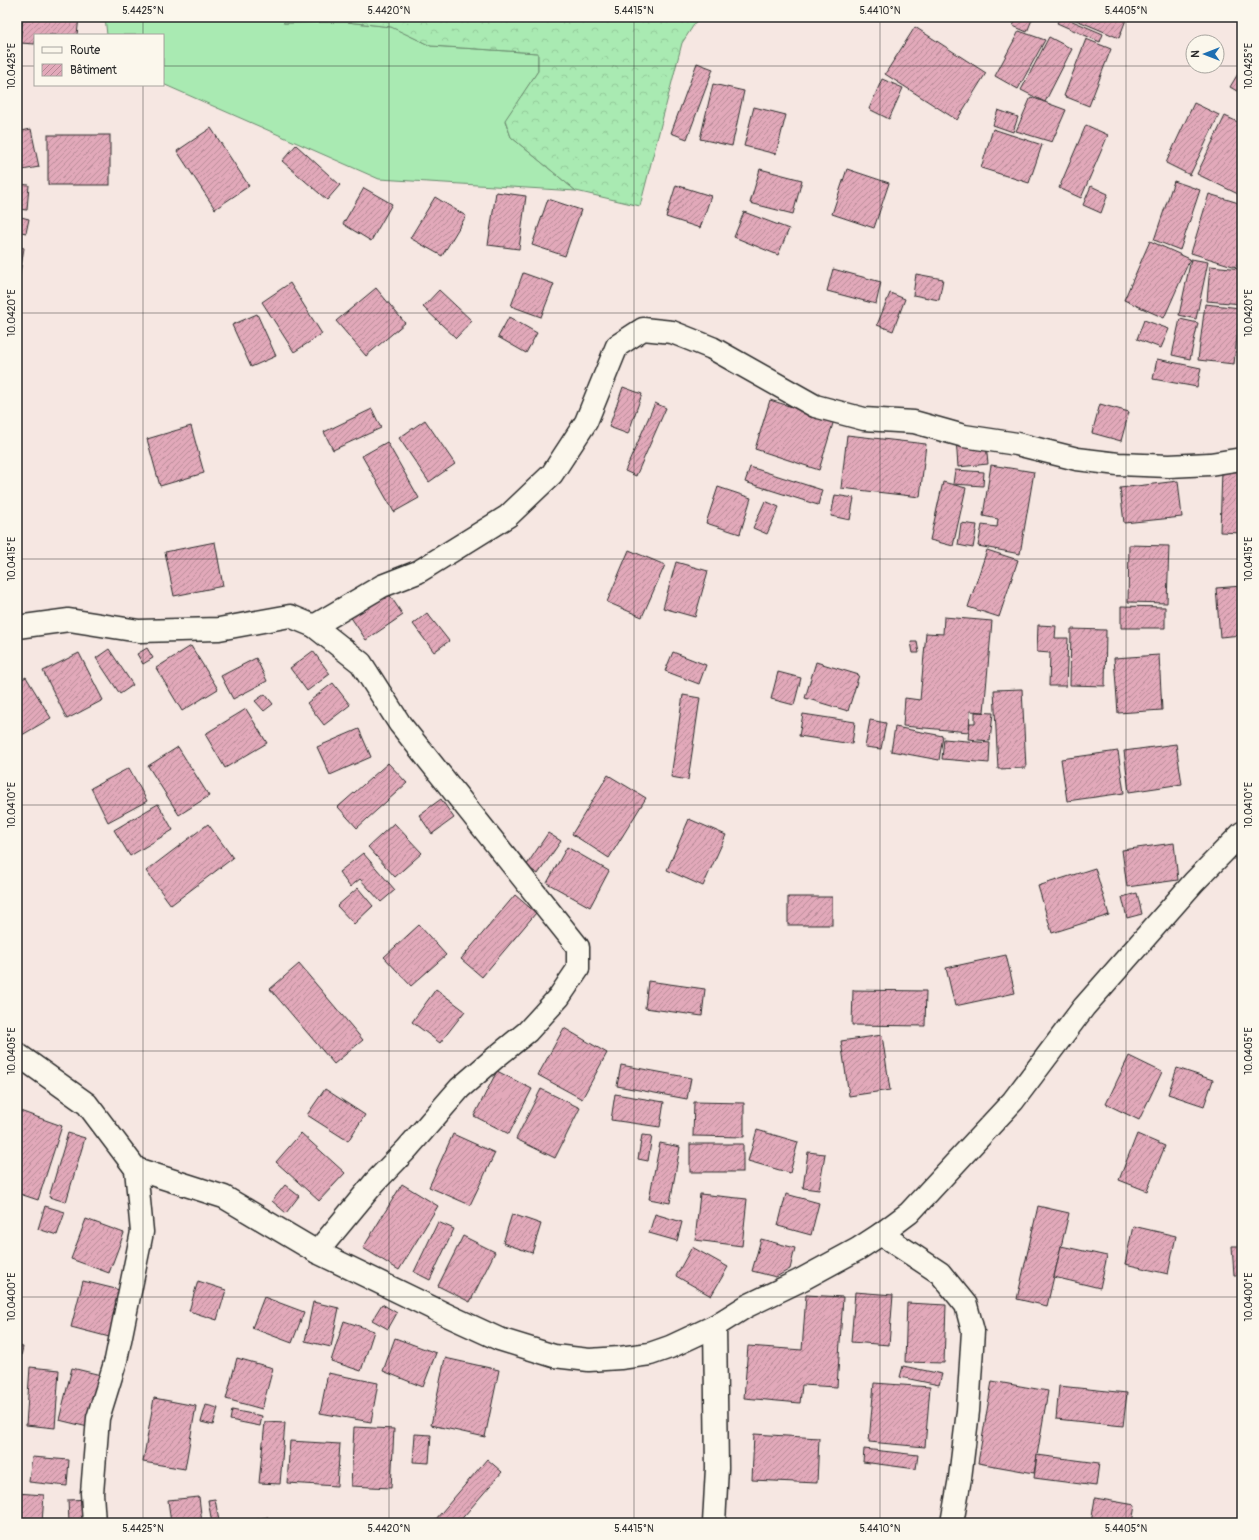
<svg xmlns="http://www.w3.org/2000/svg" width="1259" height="1540" font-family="Pangolin,sans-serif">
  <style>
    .grass { fill: #a9eab2; stroke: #6a8a6e }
    .forest { fill: url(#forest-crowns); stroke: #6a8a6e }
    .building { fill: url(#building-hatch); stroke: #2b2b2b }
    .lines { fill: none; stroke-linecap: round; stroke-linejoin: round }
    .minor-casing { stroke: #2b2b2b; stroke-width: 25 }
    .tertiary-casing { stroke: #2b2b2b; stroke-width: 25 }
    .minor { stroke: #fbf7ec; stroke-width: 22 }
    .tertiary { stroke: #fbf7ec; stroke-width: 22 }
    .ticks { fill: none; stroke: #2b2b2b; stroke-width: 1; stroke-opacity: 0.45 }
    .neatline { fill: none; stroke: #2b2b2b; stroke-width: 1.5 }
    .ticks-label { font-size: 10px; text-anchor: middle; fill: #2b2b2b }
  </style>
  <defs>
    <pattern id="forest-crowns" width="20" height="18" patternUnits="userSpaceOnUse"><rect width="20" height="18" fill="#a9eab2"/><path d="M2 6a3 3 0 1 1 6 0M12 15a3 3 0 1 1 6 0" fill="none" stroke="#92c999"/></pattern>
    <pattern id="building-hatch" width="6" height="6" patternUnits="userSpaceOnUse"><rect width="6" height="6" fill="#e2a9ba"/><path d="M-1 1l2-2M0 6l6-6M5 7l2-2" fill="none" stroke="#b78a97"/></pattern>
  </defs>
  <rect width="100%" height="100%" fill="#f6e7e2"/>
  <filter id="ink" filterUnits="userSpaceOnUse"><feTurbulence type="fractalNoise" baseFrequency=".025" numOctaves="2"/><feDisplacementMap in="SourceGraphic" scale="8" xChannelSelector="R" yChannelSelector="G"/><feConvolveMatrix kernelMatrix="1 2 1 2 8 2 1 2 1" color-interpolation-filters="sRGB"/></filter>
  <g filter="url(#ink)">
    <polygon class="grass" points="105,17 289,17 284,23 347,22 392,27 431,46 538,53 538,71 505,121 511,137 576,191 379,179 163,84 163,35 107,35"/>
    <polygon class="forest" points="289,17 699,17 682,43 640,206 576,191 511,137 505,120 538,71 538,53 431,46 391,27 347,22 283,23"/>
    <g class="building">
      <polygon points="23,17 79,17 77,35 35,35 35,44 20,43"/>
      <polygon points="1017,17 1033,17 1027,32 1013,26"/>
      <polygon points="1060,17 1063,17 1103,34 1100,42 1057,23"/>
      <polygon points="1069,17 1127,17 1119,38"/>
      <polygon points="915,27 986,73 957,120 885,74"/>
      <polygon points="1019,31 1045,40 1018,89 995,76"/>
      <polygon points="1049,37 1072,49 1045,102 1021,90"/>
      <polygon points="1086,39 1111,49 1089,106 1064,96"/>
      <polygon points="697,63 713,69 687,139 671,133"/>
      <polygon points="1242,67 1242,94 1230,87"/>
      <polygon points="882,79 903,88 889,119 869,109"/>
      <polygon points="713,84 744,91 732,146 700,139"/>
      <polygon points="1031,97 1066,110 1052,142 1016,131"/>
      <polygon points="1194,103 1219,115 1190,175 1166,163"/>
      <polygon points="754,107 786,115 776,154 744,146"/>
      <polygon points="998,110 1018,117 1013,132 993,125"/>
      <polygon points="1225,116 1242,124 1242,196 1197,174"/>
      <polygon points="1086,125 1108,135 1081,198 1059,188"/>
      <polygon points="211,128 249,186 215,209 177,151"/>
      <polygon points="31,129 39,167 17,171 17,132"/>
      <polygon points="993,129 1042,145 1029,183 981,168"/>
      <rect x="48" y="135" width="62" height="50"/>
      <polygon points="296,145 340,185 327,200 282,161"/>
      <polygon points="760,169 802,180 793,214 750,203"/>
      <polygon points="847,169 889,183 874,228 832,214"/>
      <polygon points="1174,181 1200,190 1180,250 1154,240"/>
      <polygon points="17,184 29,185 27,210 17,209"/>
      <polygon points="676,185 711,196 700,228 666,217"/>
      <polygon points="1091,186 1108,194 1101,213 1083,205"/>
      <polygon points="364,188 392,204 371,241 343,224"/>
      <polygon points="496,192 526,196 519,249 488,245"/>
      <polygon points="1209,194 1242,204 1242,248 1236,267 1191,253"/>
      <polygon points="435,197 466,216 442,256 410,238"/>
      <polygon points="548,199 581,210 565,256 532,245"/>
      <polygon points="744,212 789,229 778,255 734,237"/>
      <polygon points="17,216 29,219 26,233 17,231"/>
      <polygon points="1150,241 1190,259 1164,318 1124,300"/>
      <polygon points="17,246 24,248 19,279 17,279"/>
      <polygon points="1191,259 1208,262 1196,319 1179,315"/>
      <polygon points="1210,266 1242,269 1242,304 1207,301"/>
      <polygon points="833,269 881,282 876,304 827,291"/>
      <polygon points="523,273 554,284 541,317 511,306"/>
      <polygon points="916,274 943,279 939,300 913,295"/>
      <polygon points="290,283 322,334 294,352 262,302"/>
      <polygon points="376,288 405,323 366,356 336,321"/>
      <polygon points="439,290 472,321 456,338 423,307"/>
      <polygon points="890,293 905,299 893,331 877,325"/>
      <polygon points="1205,304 1240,308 1234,364 1198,360"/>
      <polygon points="257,314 276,356 251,367 232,325"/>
      <polygon points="509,317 537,333 526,353 498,337"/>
      <polygon points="1180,319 1198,323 1190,359 1172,355"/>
      <polygon points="1144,320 1169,329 1161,348 1137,339"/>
      <polygon points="1157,359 1201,368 1197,387 1153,379"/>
      <polygon points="623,387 642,394 628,434 609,427"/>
      <polygon points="770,400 834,420 819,470 755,449"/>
      <polygon points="655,403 666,408 636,476 625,471"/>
      <polygon points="1100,404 1129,412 1121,441 1092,433"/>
      <polygon points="372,409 381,428 333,450 324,432"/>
      <polygon points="425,420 455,464 429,482 399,438"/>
      <polygon points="191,426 204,473 160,486 147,439"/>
      <polygon points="847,435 926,444 920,497 841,488"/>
      <polygon points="985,435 988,464 958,467 956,438"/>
      <polygon points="387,442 419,498 394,512 362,456"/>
      <polygon points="991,465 1034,472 1020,554 978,546 982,525 997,527 998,519 983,516"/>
      <polygon points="750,467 822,490 818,505 745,482"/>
      <polygon points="955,470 984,472 983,486 953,484"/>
      <polygon points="1222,470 1242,470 1242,533 1220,532"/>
      <polygon points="1178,481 1182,517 1124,523 1120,488"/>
      <polygon points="943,482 966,488 953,546 930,540"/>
      <polygon points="718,487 751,498 740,534 706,523"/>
      <polygon points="835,495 854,498 850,520 831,516"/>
      <polygon points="765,501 779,507 767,534 753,528"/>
      <polygon points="961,523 977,525 973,548 958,545"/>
      <polygon points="215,542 223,586 174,596 165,552"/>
      <polygon points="1129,545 1169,546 1167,603 1128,602"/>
      <polygon points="629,550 665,565 642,617 607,602"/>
      <polygon points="987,550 1018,560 999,617 968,607"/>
      <polygon points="676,562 708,571 695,617 663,608"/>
      <polygon points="1242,586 1242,635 1220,637 1216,588"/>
      <polygon points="385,588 403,615 366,640 348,613"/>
      <polygon points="1121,606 1165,607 1165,628 1121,628"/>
      <polygon points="427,613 449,641 434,652 413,624"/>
      <polygon points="944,617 992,621 984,712 970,711 969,732 903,726 905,698 920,700 926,633 943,634"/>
      <polygon points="1038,625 1056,626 1055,638 1068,638 1066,686 1049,686 1050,653 1037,652"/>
      <polygon points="1071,629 1106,630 1105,686 1070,685"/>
      <polygon points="911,642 917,642 919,653 913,653"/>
      <polygon points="191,646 218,689 182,711 156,668"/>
      <polygon points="147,648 153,658 143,664 137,654"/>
      <polygon points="109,649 133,685 120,694 96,658"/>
      <polygon points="313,651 330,674 307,691 290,668"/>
      <polygon points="673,652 706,665 699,684 665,671"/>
      <polygon points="79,653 103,700 67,719 43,671"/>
      <polygon points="1159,655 1162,710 1118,713 1114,658"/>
      <polygon points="256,658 267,681 233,699 221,676"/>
      <polygon points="816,662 859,675 848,711 805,698"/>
      <polygon points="778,672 801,678 794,705 771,699"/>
      <polygon points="26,677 51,718 17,738 17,682"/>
      <polygon points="333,683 350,705 324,725 307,703"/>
      <polygon points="1022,689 1026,768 998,769 994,690"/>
      <polygon points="265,694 273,704 264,711 255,701"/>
      <polygon points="683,695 700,698 688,780 671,777"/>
      <polygon points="246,709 267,743 225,768 205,734"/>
      <polygon points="975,712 993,713 990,741 968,739 970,723 975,723"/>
      <polygon points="803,714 855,722 852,744 799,736"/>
      <polygon points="870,720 886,723 881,749 865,747"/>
      <polygon points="895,727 943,736 939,760 891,751"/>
      <polygon points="359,729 371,757 330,775 317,747"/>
      <polygon points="944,739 990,743 989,763 942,759"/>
      <polygon points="1176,744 1182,784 1129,792 1124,751"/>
      <polygon points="178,747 209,796 179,815 148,766"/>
      <polygon points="1118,751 1124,793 1067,801 1061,759"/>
      <polygon points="388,763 407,783 357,828 338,807"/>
      <polygon points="129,768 147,801 108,822 91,788"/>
      <polygon points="608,775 646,798 609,858 572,834"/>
      <polygon points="441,799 454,818 432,834 419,815"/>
      <polygon points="158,804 173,830 130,856 114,830"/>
      <polygon points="689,819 726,835 703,886 667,870"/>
      <polygon points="394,823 422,853 395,877 368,847"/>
      <polygon points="208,824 233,858 171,905 146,871"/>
      <polygon points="548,833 561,841 538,874 526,866"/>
      <polygon points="1174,843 1178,880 1127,887 1122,850"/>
      <polygon points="567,847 609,871 590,907 547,883"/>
      <polygon points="363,853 395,890 381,902 360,879 350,887 339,872"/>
      <polygon points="1095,868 1109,915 1052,933 1038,886"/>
      <polygon points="358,888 373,906 354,924 337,906"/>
      <polygon points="1137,893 1142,914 1127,918 1122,897"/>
      <polygon points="515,895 536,913 482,977 461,959"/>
      <rect x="788" y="897" width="44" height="28"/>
      <polygon points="419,925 446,955 411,986 384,957"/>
      <polygon points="1006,955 1015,993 955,1006 946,968"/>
      <polygon points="299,964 363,1040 334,1064 270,989"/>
      <polygon points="648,981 705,989 702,1016 645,1008"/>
      <polygon points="436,989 465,1011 440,1043 412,1022"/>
      <polygon points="853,990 926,991 925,1026 852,1025"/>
      <polygon points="564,1028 607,1053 582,1099 538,1075"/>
      <polygon points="882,1035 890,1090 849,1096 841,1041"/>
      <polygon points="1129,1056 1162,1072 1139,1120 1106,1104"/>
      <polygon points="621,1065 691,1078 687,1099 617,1086"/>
      <polygon points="1177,1068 1213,1080 1204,1106 1168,1094"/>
      <polygon points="497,1071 532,1089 509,1134 474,1116"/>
      <polygon points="325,1089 365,1115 348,1141 307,1115"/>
      <polygon points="541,1089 580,1108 555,1158 516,1139"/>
      <polygon points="615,1094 664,1102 660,1127 611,1120"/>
      <polygon points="694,1102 744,1103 744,1137 693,1136"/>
      <polygon points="20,1111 62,1126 38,1200 17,1193 17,1119"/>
      <polygon points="757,1130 798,1142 790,1173 748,1161"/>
      <polygon points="68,1133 85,1138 66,1202 49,1197"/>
      <polygon points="301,1133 345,1173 319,1201 276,1162"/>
      <polygon points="453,1134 495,1153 470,1205 429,1187"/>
      <polygon points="1137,1134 1165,1146 1147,1191 1119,1180"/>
      <polygon points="642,1135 652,1136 648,1161 638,1159"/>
      <polygon points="660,1143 680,1147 670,1203 649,1199"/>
      <rect x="690" y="1144" width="53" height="28"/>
      <polygon points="808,1152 825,1154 819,1190 803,1188"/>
      <polygon points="402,1184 438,1206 399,1270 363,1248"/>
      <polygon points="285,1185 299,1196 286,1213 272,1201"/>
      <polygon points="700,1194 747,1199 742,1246 695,1240"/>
      <polygon points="786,1194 819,1203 811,1235 778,1226"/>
      <polygon points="45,1206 65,1212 57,1235 38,1229"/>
      <polygon points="1038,1206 1069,1213 1047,1306 1017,1299"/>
      <polygon points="512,1214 541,1224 532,1253 503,1243"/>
      <polygon points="655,1214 682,1222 677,1241 649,1233"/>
      <polygon points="86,1219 124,1233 109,1273 71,1259"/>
      <polygon points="438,1222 454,1229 430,1280 414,1272"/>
      <polygon points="1133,1226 1176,1236 1168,1274 1125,1264"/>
      <polygon points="463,1236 495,1252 470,1302 438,1286"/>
      <polygon points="761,1239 795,1248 790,1269 776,1277 752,1271"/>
      <polygon points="1061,1246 1107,1256 1100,1288 1054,1277"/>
      <polygon points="1232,1246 1242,1246 1242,1275 1234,1275"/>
      <polygon points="692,1247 728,1267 711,1296 676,1276"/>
      <polygon points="83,1281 124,1291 113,1338 71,1327"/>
      <polygon points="198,1281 226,1290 217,1320 189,1311"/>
      <polygon points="855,1292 893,1295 889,1345 851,1342"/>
      <polygon points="806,1295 843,1297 837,1387 802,1385 800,1403 744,1398 748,1346 802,1350"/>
      <polygon points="264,1297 304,1312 292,1343 252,1328"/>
      <polygon points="313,1302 339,1308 331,1347 305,1341"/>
      <polygon points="907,1303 946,1305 944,1363 905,1362"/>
      <polygon points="382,1304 397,1313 388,1329 372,1320"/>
      <polygon points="344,1321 374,1331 361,1371 331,1361"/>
      <polygon points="395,1338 436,1353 423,1387 383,1371"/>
      <polygon points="17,1346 23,1347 17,1374"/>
      <polygon points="237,1358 273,1368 262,1409 226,1399"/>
      <polygon points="445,1358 499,1370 485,1437 431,1425"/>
      <polygon points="903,1366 942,1374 939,1385 900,1377"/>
      <polygon points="30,1367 59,1370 55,1428 26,1425"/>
      <polygon points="72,1368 105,1376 92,1428 59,1420"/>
      <polygon points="328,1373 378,1383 371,1422 320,1413"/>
      <polygon points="992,1381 1048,1391 1034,1473 978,1463"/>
      <polygon points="874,1383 930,1387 925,1447 869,1442"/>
      <polygon points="1059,1386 1127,1393 1123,1426 1056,1419"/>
      <polygon points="154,1398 196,1406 185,1469 143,1462"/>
      <polygon points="206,1405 218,1408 213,1425 201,1422"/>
      <polygon points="232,1410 262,1416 260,1426 230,1420"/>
      <polygon points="265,1422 285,1423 280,1484 259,1483"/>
      <polygon points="354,1427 394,1429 391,1488 351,1486"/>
      <polygon points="415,1434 431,1435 429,1463 413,1462"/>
      <polygon points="754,1434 819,1438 817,1483 752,1480"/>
      <polygon points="290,1441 340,1444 337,1486 287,1483"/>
      <polygon points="864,1449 918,1455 916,1469 863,1462"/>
      <polygon points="1037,1455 1099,1463 1096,1486 1034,1478"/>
      <polygon points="32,1457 69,1460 67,1486 29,1482"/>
      <polygon points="487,1459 502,1472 458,1523 440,1523 436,1519"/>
      <polygon points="17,1493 44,1495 42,1523 17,1523"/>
      <polygon points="199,1497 202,1523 171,1523 168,1500"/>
      <polygon points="1095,1498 1135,1505 1132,1523 1091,1523"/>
      <polygon points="91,1499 92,1523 69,1523 68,1500"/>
      <polygon points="215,1499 219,1521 212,1523 208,1500"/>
      <polygon points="268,1517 269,1523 241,1523"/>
    </g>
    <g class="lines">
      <g class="minor-casing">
        <g id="minor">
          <polyline points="314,626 382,586 418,572 508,516 552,474 586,422 617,346 643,329 672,332 712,348 815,406 864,419 914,422 964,436 1017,444 1077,459 1118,464 1169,466 1210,464 1242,459"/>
          <polyline points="17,627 69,620 139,631 219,629 290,616 314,626 361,663 400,724 578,947 578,969 559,997 527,1032 496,1057 460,1088 406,1150 375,1182 317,1252"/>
          <polyline points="881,1234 940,1273 966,1305 973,1331 968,1411 960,1478 952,1523"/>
          <polyline points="94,1523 92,1493 98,1418 116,1360 142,1232 136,1169"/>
          <polyline points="714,1523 717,1468 715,1326"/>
        </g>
      </g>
      <g class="tertiary-casing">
        <polyline id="tertiary" points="17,1054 87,1104 136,1169 224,1197 317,1252 449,1316 499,1339 554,1356 589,1360 620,1358 650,1354 670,1347 715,1326 747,1306 799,1281 858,1249 881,1234 909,1213 1013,1101 1084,1007 1194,882 1242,833"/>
      </g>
      <use href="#minor" class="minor"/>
      <use href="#tertiary" class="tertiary"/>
    </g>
  </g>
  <path class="ticks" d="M 143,17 L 143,35M 389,17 L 389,1523M 634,17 L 634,1523M 880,17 L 880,1523M 1126,17 L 1126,1523M 17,66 L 35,66M 163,66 L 1242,66M 143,85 L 143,1523M 17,313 L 1242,313M 17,559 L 1242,559M 17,805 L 1242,805M 17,1051 L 1242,1051M 17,1297 L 1242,1297"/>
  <rect width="1259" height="1540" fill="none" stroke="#fbf7ec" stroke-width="44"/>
  <rect x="34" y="34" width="130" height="52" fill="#fbf7ec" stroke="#a8a59f"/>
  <rect x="42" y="47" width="20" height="6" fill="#fbf7ec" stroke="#a8a59f"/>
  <text x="70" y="54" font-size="12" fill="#2b2b2b">Route</text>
  <rect x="42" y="64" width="20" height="12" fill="url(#building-hatch)" stroke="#a8a59f"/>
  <text x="70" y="74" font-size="12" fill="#2b2b2b">Bâtiment</text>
  <g transform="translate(1205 54) rotate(270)"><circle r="19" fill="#fbf7ec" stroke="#a8a59f"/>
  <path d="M0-3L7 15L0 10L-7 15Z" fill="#1f6fb2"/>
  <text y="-6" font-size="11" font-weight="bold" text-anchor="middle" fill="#2b2b2b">N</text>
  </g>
  <rect x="22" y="22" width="1215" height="1496" class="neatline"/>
  <g class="ticks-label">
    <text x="143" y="14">5.4425°N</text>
    <text x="389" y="14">5.4420°N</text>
    <text x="634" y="14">5.4415°N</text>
    <text x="880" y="14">5.4410°N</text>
    <text x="1126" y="14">5.4405°N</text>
    <text transform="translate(1248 66) rotate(-90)" y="4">10.0425°E</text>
    <text transform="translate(11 66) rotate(-90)" y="4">10.0425°E</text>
    <text transform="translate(1248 313) rotate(-90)" y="4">10.0420°E</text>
    <text transform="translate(11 313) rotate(-90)" y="4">10.0420°E</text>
    <text transform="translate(1248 559) rotate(-90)" y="4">10.0415°E</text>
    <text transform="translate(11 559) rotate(-90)" y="4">10.0415°E</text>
    <text transform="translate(1248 805) rotate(-90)" y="4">10.0410°E</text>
    <text transform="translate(11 805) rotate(-90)" y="4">10.0410°E</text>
    <text transform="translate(1248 1051) rotate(-90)" y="4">10.0405°E</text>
    <text transform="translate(11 1051) rotate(-90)" y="4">10.0405°E</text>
    <text transform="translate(1248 1297) rotate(-90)" y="4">10.0400°E</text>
    <text transform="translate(11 1297) rotate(-90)" y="4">10.0400°E</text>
    <text x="143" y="1532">5.4425°N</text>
    <text x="389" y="1532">5.4420°N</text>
    <text x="634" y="1532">5.4415°N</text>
    <text x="880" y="1532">5.4410°N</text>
    <text x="1126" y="1532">5.4405°N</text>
  </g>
</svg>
